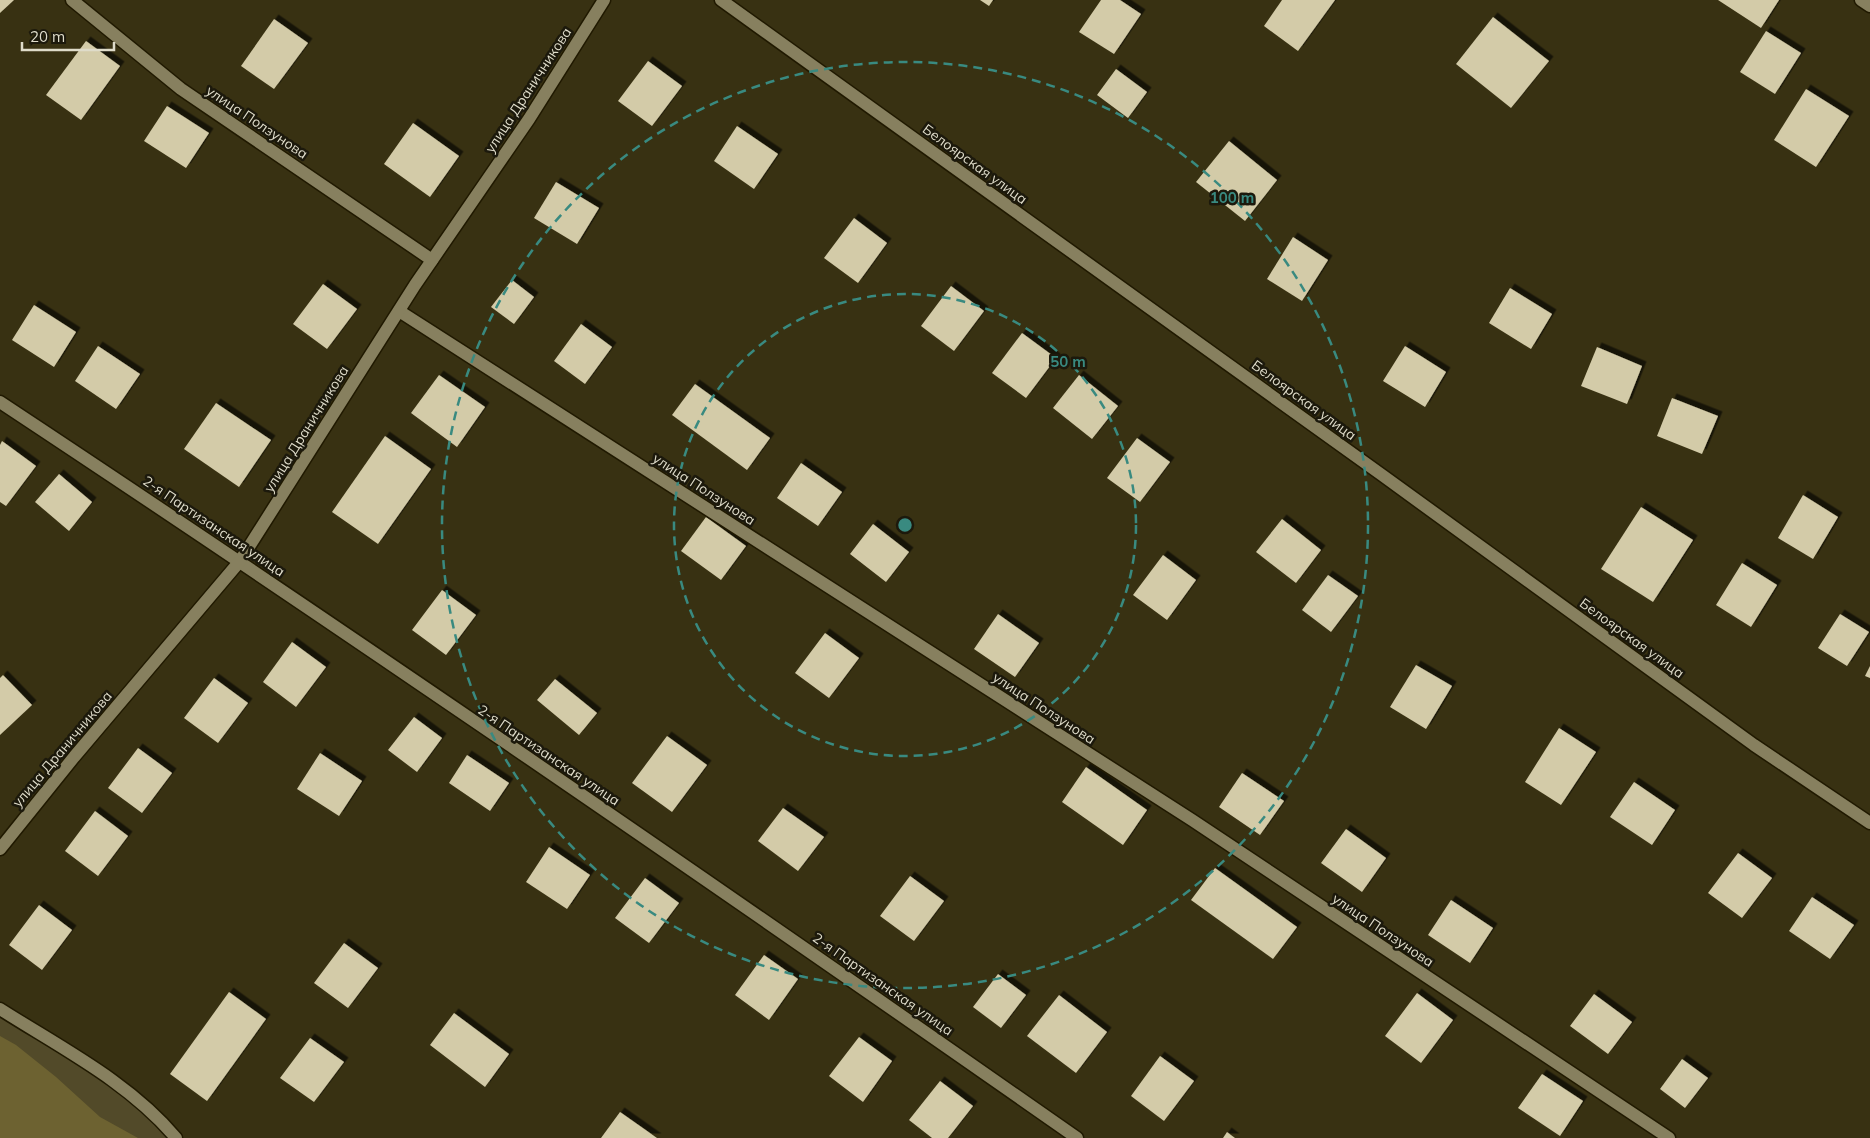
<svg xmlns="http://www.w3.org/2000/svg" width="1870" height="1138" font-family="Mulish,sans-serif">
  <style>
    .green { fill: #524a29 }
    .forest { fill: #6d6231 }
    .building { fill: #d3cba8; filter: url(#shadow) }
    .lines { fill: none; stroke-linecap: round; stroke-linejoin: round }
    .street-casing { stroke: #201900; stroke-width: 15 }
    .secondary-casing { stroke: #201900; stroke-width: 15 }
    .street { stroke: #87805f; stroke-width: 12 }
    .secondary { stroke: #87805f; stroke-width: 12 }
    .ring { fill: none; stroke: #398a80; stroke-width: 2.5; stroke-dasharray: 9 6 }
    .labels { text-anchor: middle; stroke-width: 5; stroke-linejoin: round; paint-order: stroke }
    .street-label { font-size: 14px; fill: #dfdcca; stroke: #1c190c }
    .centre { fill: #398a80; stroke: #1c190c; stroke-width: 2.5 }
    .ring-label { font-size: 15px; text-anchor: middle; font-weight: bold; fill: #398a80; stroke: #1c190c; stroke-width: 5; stroke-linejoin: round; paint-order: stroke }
  </style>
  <defs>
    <filter id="shadow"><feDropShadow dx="4.5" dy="-4.5" stdDeviation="0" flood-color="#0009"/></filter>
  </defs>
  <rect width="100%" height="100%" fill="#383112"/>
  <polygon class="green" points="0,1009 105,1075 170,1138 0,1138"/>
  <polygon class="forest" points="0,1036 16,1045 56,1077 100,1117 138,1138 0,1138"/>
  <g class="building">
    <polygon points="0,0 14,0 0,13"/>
    <polygon points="980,0 993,0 989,6"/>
    <polygon points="1101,0 1120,0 1141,14 1114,54 1079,32"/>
    <polygon points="1282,0 1335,0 1298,51 1264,26"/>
    <polygon points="1718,0 1779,0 1761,28"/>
    <polygon points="1493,17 1549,61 1511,108 1456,64"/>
    <polygon points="274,19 308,43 274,89 241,66"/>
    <polygon points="1766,31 1801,53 1775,94 1740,72"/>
    <polygon points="86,41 120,66 81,120 46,95"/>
    <polygon points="648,61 682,86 652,126 618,101"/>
    <polygon points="1116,69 1147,92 1128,118 1097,95"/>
    <polygon points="1806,89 1849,116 1816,167 1774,140"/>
    <polygon points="167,106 209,133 186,168 144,141"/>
    <polygon points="413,123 459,156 430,197 384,164"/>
    <polygon points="737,126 778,154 754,189 714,161"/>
    <polygon points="1229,141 1277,180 1245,221 1196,182"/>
    <polygon points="556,182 599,208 577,244 534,218"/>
    <polygon points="854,218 887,243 858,283 824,258"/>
    <polygon points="1293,237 1328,260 1302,301 1267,279"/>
    <polygon points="512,280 534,297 514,324 491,307"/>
    <polygon points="323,284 357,309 327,349 293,324"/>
    <polygon points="951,286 984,311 954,351 921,326"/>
    <polygon points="1510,288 1552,314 1531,349 1489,323"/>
    <polygon points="34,305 76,332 54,367 12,340"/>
    <polygon points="581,324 612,347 585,384 554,361"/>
    <polygon points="1022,333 1056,358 1026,398 992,373"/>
    <polygon points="98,346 140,374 116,409 75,381"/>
    <polygon points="1405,346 1446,372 1425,407 1383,381"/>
    <polygon points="1597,347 1642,366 1627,404 1581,386"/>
    <polygon points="439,375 485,407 457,447 411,413"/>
    <polygon points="1079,375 1118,406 1092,439 1053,408"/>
    <polygon points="695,384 770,438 747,470 672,415"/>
    <polygon points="1672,398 1718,416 1702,454 1657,436"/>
    <polygon points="216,403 271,440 239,487 184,449"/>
    <polygon points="385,436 431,469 378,544 332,512"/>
    <polygon points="1137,438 1170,462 1140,502 1107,478"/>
    <polygon points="2,441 36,466 6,506 0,502 0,445"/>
    <polygon points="801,463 842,492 818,526 777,498"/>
    <polygon points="59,474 92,502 69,531 35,502"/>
    <polygon points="1803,495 1838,517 1813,559 1778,538"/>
    <polygon points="1641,507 1693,540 1653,602 1601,569"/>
    <polygon points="706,517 746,546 721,580 681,551"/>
    <polygon points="1282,519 1321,550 1296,583 1256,552"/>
    <polygon points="873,524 909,552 886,582 850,554"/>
    <polygon points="1163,555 1196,580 1167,620 1133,595"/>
    <polygon points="1742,563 1777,585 1751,627 1716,605"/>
    <polygon points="1328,575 1358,596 1331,632 1302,610"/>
    <polygon points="442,590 476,615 446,655 412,630"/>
    <polygon points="998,614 1039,643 1015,677 974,649"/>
    <polygon points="1840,614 1869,632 1847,666 1818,648"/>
    <polygon points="825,633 859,658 829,698 795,673"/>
    <polygon points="292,642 326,667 296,707 263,682"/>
    <polygon points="1416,665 1452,686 1426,729 1390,707"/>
    <polygon points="1870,666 1870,678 1865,676"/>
    <polygon points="3,675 32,705 0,735 0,678"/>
    <polygon points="214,678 248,703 218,743 184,718"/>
    <polygon points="555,679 597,713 579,735 537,700"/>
    <polygon points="414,717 442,738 417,772 388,750"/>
    <polygon points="1559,728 1596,752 1561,805 1525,782"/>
    <polygon points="667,736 707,765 672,812 632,783"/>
    <polygon points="138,748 172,773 142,813 108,788"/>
    <polygon points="320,753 362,781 339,816 297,789"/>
    <polygon points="467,755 509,783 490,811 449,783"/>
    <polygon points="1086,767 1147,810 1123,845 1062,802"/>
    <polygon points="1242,773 1284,801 1260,835 1219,807"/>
    <polygon points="1634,782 1675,810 1652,845 1610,817"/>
    <polygon points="783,808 824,837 798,871 758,841"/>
    <polygon points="95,811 128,836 98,876 65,851"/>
    <polygon points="1346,829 1386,858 1362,892 1321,863"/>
    <polygon points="549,847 590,875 567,909 526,882"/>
    <polygon points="1738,853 1772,878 1742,918 1708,893"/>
    <polygon points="1215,868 1297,927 1273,959 1191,900"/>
    <polygon points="910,876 944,901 914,941 880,916"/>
    <polygon points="645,878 679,903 649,943 615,918"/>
    <polygon points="1812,897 1854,925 1830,959 1789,931"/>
    <polygon points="1451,900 1493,928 1470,963 1428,935"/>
    <polygon points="39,905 72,930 42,970 9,945"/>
    <polygon points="344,943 378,968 348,1008 314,983"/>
    <polygon points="764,955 798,979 769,1020 735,995"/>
    <polygon points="998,974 1026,995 1001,1028 973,1007"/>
    <polygon points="229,992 266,1019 207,1101 170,1074"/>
    <polygon points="1417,993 1453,1020 1421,1063 1385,1036"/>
    <polygon points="1594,994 1632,1022 1608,1054 1570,1026"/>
    <polygon points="1059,995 1107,1032 1076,1073 1027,1036"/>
    <polygon points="454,1013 509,1054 485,1087 430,1045"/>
    <polygon points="859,1037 892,1061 863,1102 829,1076"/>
    <polygon points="310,1038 344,1062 314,1102 280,1078"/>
    <polygon points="1160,1056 1194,1081 1164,1121 1131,1096"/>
    <polygon points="1682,1059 1708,1078 1685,1108 1660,1089"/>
    <polygon points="1542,1074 1583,1101 1560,1136 1518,1108"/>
    <polygon points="940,1081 973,1106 948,1138 932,1138 909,1120"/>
    <polygon points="620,1112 657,1138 601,1138"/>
    <polygon points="1227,1132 1235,1138 1223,1138"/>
  </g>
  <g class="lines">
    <g class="street-casing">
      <g id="street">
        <polyline points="72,0 181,89 432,260"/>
        <polyline points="1861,0 1870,6"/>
        <polyline points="399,311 1192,820 1669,1138"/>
        <path d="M 0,402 C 363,642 721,889 1077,1138"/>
        <polyline points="0,849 74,757 240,561 415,285 529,119 604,0"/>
        <path d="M 0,1009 C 61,1048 129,1082 176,1138"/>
      </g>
    </g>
    <g class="secondary-casing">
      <polyline id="secondary" points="721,0 1382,475 1754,745 1870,823"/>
    </g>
    <use href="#street" class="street"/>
    <use href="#secondary" class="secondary"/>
  </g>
  <g class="ring">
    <circle cx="905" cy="525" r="231"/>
    <circle cx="905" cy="525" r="463"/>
  </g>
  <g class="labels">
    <g class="street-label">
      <text transform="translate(528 90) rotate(-57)" y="5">улица Драничникова</text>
      <text transform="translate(257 122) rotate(34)" y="5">улица Ползунова</text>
      <text transform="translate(975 164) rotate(36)" y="5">Белоярская улица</text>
      <text transform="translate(1304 400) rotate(36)" y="5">Белоярская улица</text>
      <text transform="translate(306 429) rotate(-58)" y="5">улица Драничникова</text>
      <text transform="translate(704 489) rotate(33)" y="5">улица Ползунова</text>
      <text transform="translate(214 526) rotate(34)" y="5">2-я Партизанская улица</text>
      <text transform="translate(1632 638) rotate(36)" y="5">Белоярская улица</text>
      <text transform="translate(1044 708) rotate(33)" y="5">улица Ползунова</text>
      <text transform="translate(62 749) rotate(-50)" y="5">улица Драничникова</text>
      <text transform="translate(549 755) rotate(34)" y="5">2-я Партизанская улица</text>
      <text transform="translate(1383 930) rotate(34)" y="5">улица Ползунова</text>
      <text transform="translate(883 984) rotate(35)" y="5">2-я Партизанская улица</text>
    </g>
  </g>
  <circle cx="905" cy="525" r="8" class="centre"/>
  <g class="ring-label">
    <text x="1232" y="203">100 m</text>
    <text x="1068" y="367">50 m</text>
  </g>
  <path d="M22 42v8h92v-8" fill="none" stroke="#dfdcca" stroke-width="2.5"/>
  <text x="30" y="42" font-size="15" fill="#dfdcca" stroke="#1c190c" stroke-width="4" paint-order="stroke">20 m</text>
</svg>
